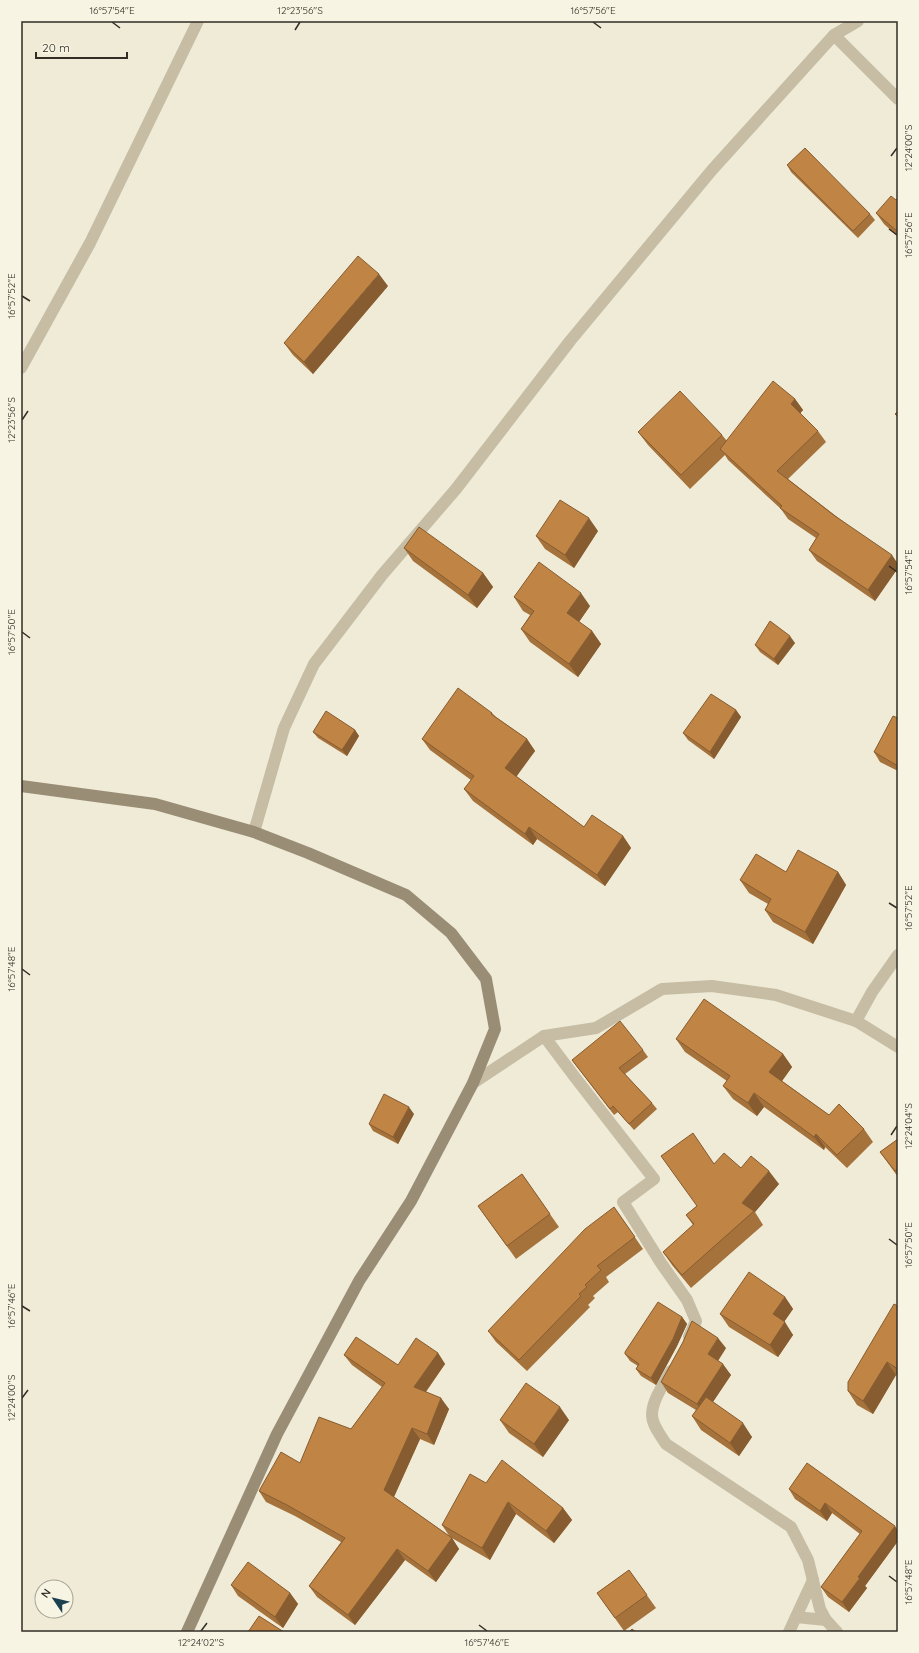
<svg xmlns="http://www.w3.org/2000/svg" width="919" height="1653" font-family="Quicksand,sans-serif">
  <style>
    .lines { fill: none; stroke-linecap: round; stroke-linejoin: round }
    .street { stroke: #c6bda4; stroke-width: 12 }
    .secondary { stroke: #9a8d76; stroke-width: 12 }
    .wall { fill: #a5723b }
    .shaded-wall { fill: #865c30 }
    .building { fill: #c08445; stroke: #865c30 }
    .ticks { fill: none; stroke: #322d25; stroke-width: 1.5 }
    .neatline { fill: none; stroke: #322d25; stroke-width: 1.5 }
    .ticks-label { font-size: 10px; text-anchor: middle; fill: #322d25 }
  </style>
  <rect width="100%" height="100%" fill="#efebd7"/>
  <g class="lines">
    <g class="street">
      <polyline points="834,35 898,99"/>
      <polyline points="21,368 90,243 198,21"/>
      <polyline points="254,832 284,728 314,664 382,575 456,489 570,341 712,170 834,35 858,21"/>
      <polyline points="856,1021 872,992 898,955"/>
      <polyline points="544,1036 574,1076 654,1179 623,1202 661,1263 687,1300 696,1321 689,1337"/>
      <polyline points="473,1083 544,1036 596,1028 662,989 712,986 776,995 856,1021 898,1047"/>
      <path d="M 671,1371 C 664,1384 652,1400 652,1415 C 652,1425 661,1436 666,1444 L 791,1527 L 808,1560 L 820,1609 L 826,1620 L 837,1632"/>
      <polyline points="796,1617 826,1620"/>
      <polyline points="789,1632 813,1580"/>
    </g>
    <polyline class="secondary" points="21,786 155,804 254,832 308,853 406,895 451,933 486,979 495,1029 473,1083 411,1201 359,1281 277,1434 187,1632"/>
  </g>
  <g class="wall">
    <polygon points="787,165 870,214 875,220 858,238 791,172"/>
    <polygon points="898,198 898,237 884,224 876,213 896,200"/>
    <polygon points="388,286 313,374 293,355 284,343"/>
    <polygon points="795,399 803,410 800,413 818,431 826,442 788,479 898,564 898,568 875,601 817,561 809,550 816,538 788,519 781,509 728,460 725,455 690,489 648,445 638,432 722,435 727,441"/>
    <polygon points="598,531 574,568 545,549 536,536"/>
    <polygon points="404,548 483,573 493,587 477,608 413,561"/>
    <polygon points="514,597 590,606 579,622 592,631 601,644 578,677 530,642 521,629 530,615 523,611"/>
    <polygon points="795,643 778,665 760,652 755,645"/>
    <polygon points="736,710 741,717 714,759 688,740 683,733"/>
    <polygon points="492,713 496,717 527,739 535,751 516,776 584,827 623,836 631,848 605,886 537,839 533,845 473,801 464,789 471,780 430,750 422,739"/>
    <polygon points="898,718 898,771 880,762 874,752"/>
    <polygon points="355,730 359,736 347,756 318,738 313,732"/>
    <polygon points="786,872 838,872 846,885 813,944 773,922 765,910 768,904 749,893 740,880"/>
    <polygon points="676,1039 783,1054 792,1067 782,1081 829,1115 864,1129 873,1142 847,1168 825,1147 824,1150 764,1107 757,1116 733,1099 723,1086 727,1081 685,1052"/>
    <polygon points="643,1050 648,1057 625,1074 652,1103 657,1109 634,1130 618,1112 614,1115 572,1060"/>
    <polygon points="414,1114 398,1144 373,1131 369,1124"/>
    <polygon points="898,1139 898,1177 880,1152"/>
    <polygon points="741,1168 779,1184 755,1212 763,1225 691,1288 672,1265 663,1252 693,1225 686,1215"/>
    <polygon points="522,1174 559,1227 516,1259 478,1206"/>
    <polygon points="614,1207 643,1249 606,1277 609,1282 593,1296 595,1298 588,1305 590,1307 527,1371 496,1342 488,1331"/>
    <polygon points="785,1297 793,1309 784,1322 793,1335 778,1357 729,1327 720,1314"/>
    <polygon points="898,1306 898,1376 896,1375 873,1414 857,1405 848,1391"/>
    <polygon points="682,1317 687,1324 677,1346 656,1385 641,1376 636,1369 638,1366 630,1361 625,1354"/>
    <polygon points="726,1348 718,1361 731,1375 713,1402 752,1437 739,1456 701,1430 692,1416 696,1410 668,1393 661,1382"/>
    <polygon points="438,1353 445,1364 426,1392 449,1409 434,1445 420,1439 394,1497 452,1538 459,1549 436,1582 405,1560 355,1625 317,1597 309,1586 341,1542 295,1516 266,1502 259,1491 351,1429 382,1387 352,1365 344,1355 398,1365"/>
    <polygon points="500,1420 569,1420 543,1457 509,1433"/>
    <polygon points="486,1483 563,1508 572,1520 554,1543 516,1514 490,1560 450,1537 442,1525"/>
    <polygon points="789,1489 898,1531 898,1541 865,1586 867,1588 849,1612 828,1597 821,1587 860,1534 832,1513 827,1521 795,1499"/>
    <polygon points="629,1570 656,1608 624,1631 597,1593"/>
    <polygon points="231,1585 290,1593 298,1604 283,1628 238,1596"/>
  </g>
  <g class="shaded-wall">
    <polygon points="379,274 388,286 313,374 304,362"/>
    <polygon points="795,399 803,410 799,415 791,404"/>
    <polygon points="589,518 598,531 574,568 565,555"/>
    <polygon points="892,555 898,564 898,568 875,601 868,590"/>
    <polygon points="483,573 493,587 477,608 468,595"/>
    <polygon points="581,593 590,606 576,626 567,613"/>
    <polygon points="592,631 601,644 578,677 569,664"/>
    <polygon points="790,636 795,643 778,665 774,659"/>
    <polygon points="736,710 741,717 714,759 710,752"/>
    <polygon points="355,730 359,736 347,756 342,750"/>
    <polygon points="527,739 535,751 514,780 505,768"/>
    <polygon points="529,827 537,839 533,845 525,834"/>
    <polygon points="623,836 631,848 605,886 597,875"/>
    <polygon points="838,872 846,885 813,944 805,932"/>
    <polygon points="783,1054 792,1067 779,1085 769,1072"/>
    <polygon points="754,1093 764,1107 757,1116 748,1103"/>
    <polygon points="409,1107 414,1114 398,1144 393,1137"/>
    <polygon points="816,1134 825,1147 824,1150 814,1137"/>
    <polygon points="769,1171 779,1184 755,1212 742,1203"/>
    <polygon points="785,1297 793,1309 781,1326 773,1314"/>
    <polygon points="682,1317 687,1324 677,1346 656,1385 651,1378"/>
    <polygon points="785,1322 793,1335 778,1357 770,1345"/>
    <polygon points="718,1338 726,1348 715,1365 708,1354"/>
    <polygon points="438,1353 445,1364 421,1398 414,1387"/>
    <polygon points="887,1362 896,1375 873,1414 863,1401"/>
    <polygon points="723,1364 731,1375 704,1415 697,1404"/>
    <polygon points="441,1398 449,1409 434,1445 427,1434"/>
    <polygon points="560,1407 569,1420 543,1457 534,1444"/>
    <polygon points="743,1423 752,1437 739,1456 730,1443"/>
    <polygon points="412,1428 420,1439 392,1501 384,1490"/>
    <polygon points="508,1502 516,1514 490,1560 482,1548"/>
    <polygon points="825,1503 832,1513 827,1521 820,1511"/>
    <polygon points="563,1508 572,1520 554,1543 546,1531"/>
    <polygon points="895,1526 898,1531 898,1541 865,1586 867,1588 849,1612 842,1602 858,1577"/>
    <polygon points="452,1538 459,1549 436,1582 428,1571"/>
    <polygon points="397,1549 405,1560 355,1625 348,1615"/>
    <polygon points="290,1593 298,1604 283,1628 275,1617"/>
  </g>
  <g class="building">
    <polygon points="805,148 870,214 853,231 787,165"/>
    <polygon points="891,196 896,200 898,198 898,232 876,213"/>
    <polygon points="358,256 379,274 304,362 284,343"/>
    <polygon points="773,381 795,399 791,404 818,431 777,471 835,516 892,555 868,590 809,550 819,534 780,508 782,506 720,449"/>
    <polygon points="680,391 722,435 681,475 638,432"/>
    <polygon points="898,411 898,417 895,414"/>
    <polygon points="560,500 589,518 565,555 536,536"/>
    <polygon points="419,527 483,573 468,595 404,548"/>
    <polygon points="539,562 581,593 567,613 592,631 569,664 521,629 534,611 514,597"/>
    <polygon points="770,621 790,636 774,659 755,645"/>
    <polygon points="458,688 492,713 491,714 527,739 505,768 584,827 592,815 623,836 597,875 529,827 525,834 464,789 474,776 422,739"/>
    <polygon points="711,694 736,710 710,752 683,733"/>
    <polygon points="326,711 355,730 342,750 313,732"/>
    <polygon points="893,716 898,718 898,766 874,752"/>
    <polygon points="798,850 838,872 805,932 765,910 771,899 740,880 756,854 786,872"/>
    <polygon points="704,999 783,1054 769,1072 829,1115 839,1104 864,1129 837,1155 816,1134 814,1137 754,1093 748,1103 723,1086 730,1076 676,1039"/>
    <polygon points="620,1021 643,1050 619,1068 652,1103 629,1124 613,1106 610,1109 572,1060"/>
    <polygon points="384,1094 409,1107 393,1137 369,1124"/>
    <polygon points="693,1133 714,1164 724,1153 741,1168 751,1156 769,1171 742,1203 754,1211 682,1275 663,1252 694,1224 686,1215 697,1206 661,1156"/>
    <polygon points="898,1139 898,1169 895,1171 880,1152"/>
    <polygon points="522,1174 550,1214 507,1246 478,1206"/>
    <polygon points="614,1207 635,1237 597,1266 601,1270 585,1285 587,1287 579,1294 581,1296 519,1360 488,1331 585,1229"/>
    <polygon points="749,1272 785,1297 773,1314 785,1322 770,1345 720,1314"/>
    <polygon points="658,1302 682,1317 673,1339 651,1378 636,1369 639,1364 625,1354 625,1352"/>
    <polygon points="894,1304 898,1306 898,1369 887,1362 863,1401 848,1391 848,1382"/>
    <polygon points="692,1321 718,1338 708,1354 723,1364 697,1404 661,1382 683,1342"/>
    <polygon points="356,1337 398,1365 416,1338 438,1353 414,1387 441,1398 427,1434 412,1428 384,1490 452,1538 428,1571 397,1549 348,1615 309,1586 345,1538 287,1505 259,1491 281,1452 300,1463 319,1417 351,1429 385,1383 344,1355"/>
    <polygon points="526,1383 560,1407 534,1444 500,1420"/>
    <polygon points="706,1397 743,1423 730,1443 692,1416"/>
    <polygon points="502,1460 563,1508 546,1531 508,1502 482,1548 442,1525 470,1474 486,1483"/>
    <polygon points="807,1463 895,1526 858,1577 860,1578 842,1602 821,1587 862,1531 825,1503 820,1511 789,1489"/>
    <polygon points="248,1562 290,1593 275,1617 231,1585"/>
    <polygon points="629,1570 647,1595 615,1618 597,1593"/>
    <polygon points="259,1616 284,1632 248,1632"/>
    <polygon points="632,1629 636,1632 629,1632"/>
  </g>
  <path class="ticks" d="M 112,22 L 120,28M 593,22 L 601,28M 295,30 L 300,22M 891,156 L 897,148M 889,229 L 897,235M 22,296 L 30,301M 22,420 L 28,411M 889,566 L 897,572M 22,632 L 30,638M 889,903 L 897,908M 22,969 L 30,975M 891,1135 L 897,1126M 889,1239 L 897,1245M 22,1306 L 30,1311M 22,1398 L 28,1390M 889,1576 L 897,1582M 479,1625 L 487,1631M 201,1631 L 207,1623"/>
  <rect width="919" height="1653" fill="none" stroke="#f7f4e3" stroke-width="44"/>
  <g transform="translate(54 1599) rotate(305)"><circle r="19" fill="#f7f4e3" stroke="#a8a497"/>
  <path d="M0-3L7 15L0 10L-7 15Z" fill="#1d4051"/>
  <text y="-6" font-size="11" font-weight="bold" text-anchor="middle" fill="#322d25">N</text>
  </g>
  <path d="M36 52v6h91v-6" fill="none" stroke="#322d25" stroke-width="2"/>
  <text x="42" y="52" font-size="12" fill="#322d25" stroke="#f7f4e3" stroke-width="3" paint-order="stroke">20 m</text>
  <rect x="22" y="22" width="875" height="1609" class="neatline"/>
  <g class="ticks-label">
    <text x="112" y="14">16°57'54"E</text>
    <text x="300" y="14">12°23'56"S</text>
    <text x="593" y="14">16°57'56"E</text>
    <text transform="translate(908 148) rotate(-90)" y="4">12°24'00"S</text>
    <text transform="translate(908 235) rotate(-90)" y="4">16°57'56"E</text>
    <text transform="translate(11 296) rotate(-90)" y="4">16°57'52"E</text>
    <text transform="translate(11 420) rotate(-90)" y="4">12°23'56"S</text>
    <text transform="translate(908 572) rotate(-90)" y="4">16°57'54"E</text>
    <text transform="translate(11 632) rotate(-90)" y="4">16°57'50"E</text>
    <text transform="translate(908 908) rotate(-90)" y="4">16°57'52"E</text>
    <text transform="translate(11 969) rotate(-90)" y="4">16°57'48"E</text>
    <text transform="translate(908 1126) rotate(-90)" y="4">12°24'04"S</text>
    <text transform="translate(908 1245) rotate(-90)" y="4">16°57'50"E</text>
    <text transform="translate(11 1306) rotate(-90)" y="4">16°57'46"E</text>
    <text transform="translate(11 1398) rotate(-90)" y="4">12°24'00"S</text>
    <text transform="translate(908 1582) rotate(-90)" y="4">16°57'48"E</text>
    <text x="201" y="1646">12°24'02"S</text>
    <text x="487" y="1646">16°57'46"E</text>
  </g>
</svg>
